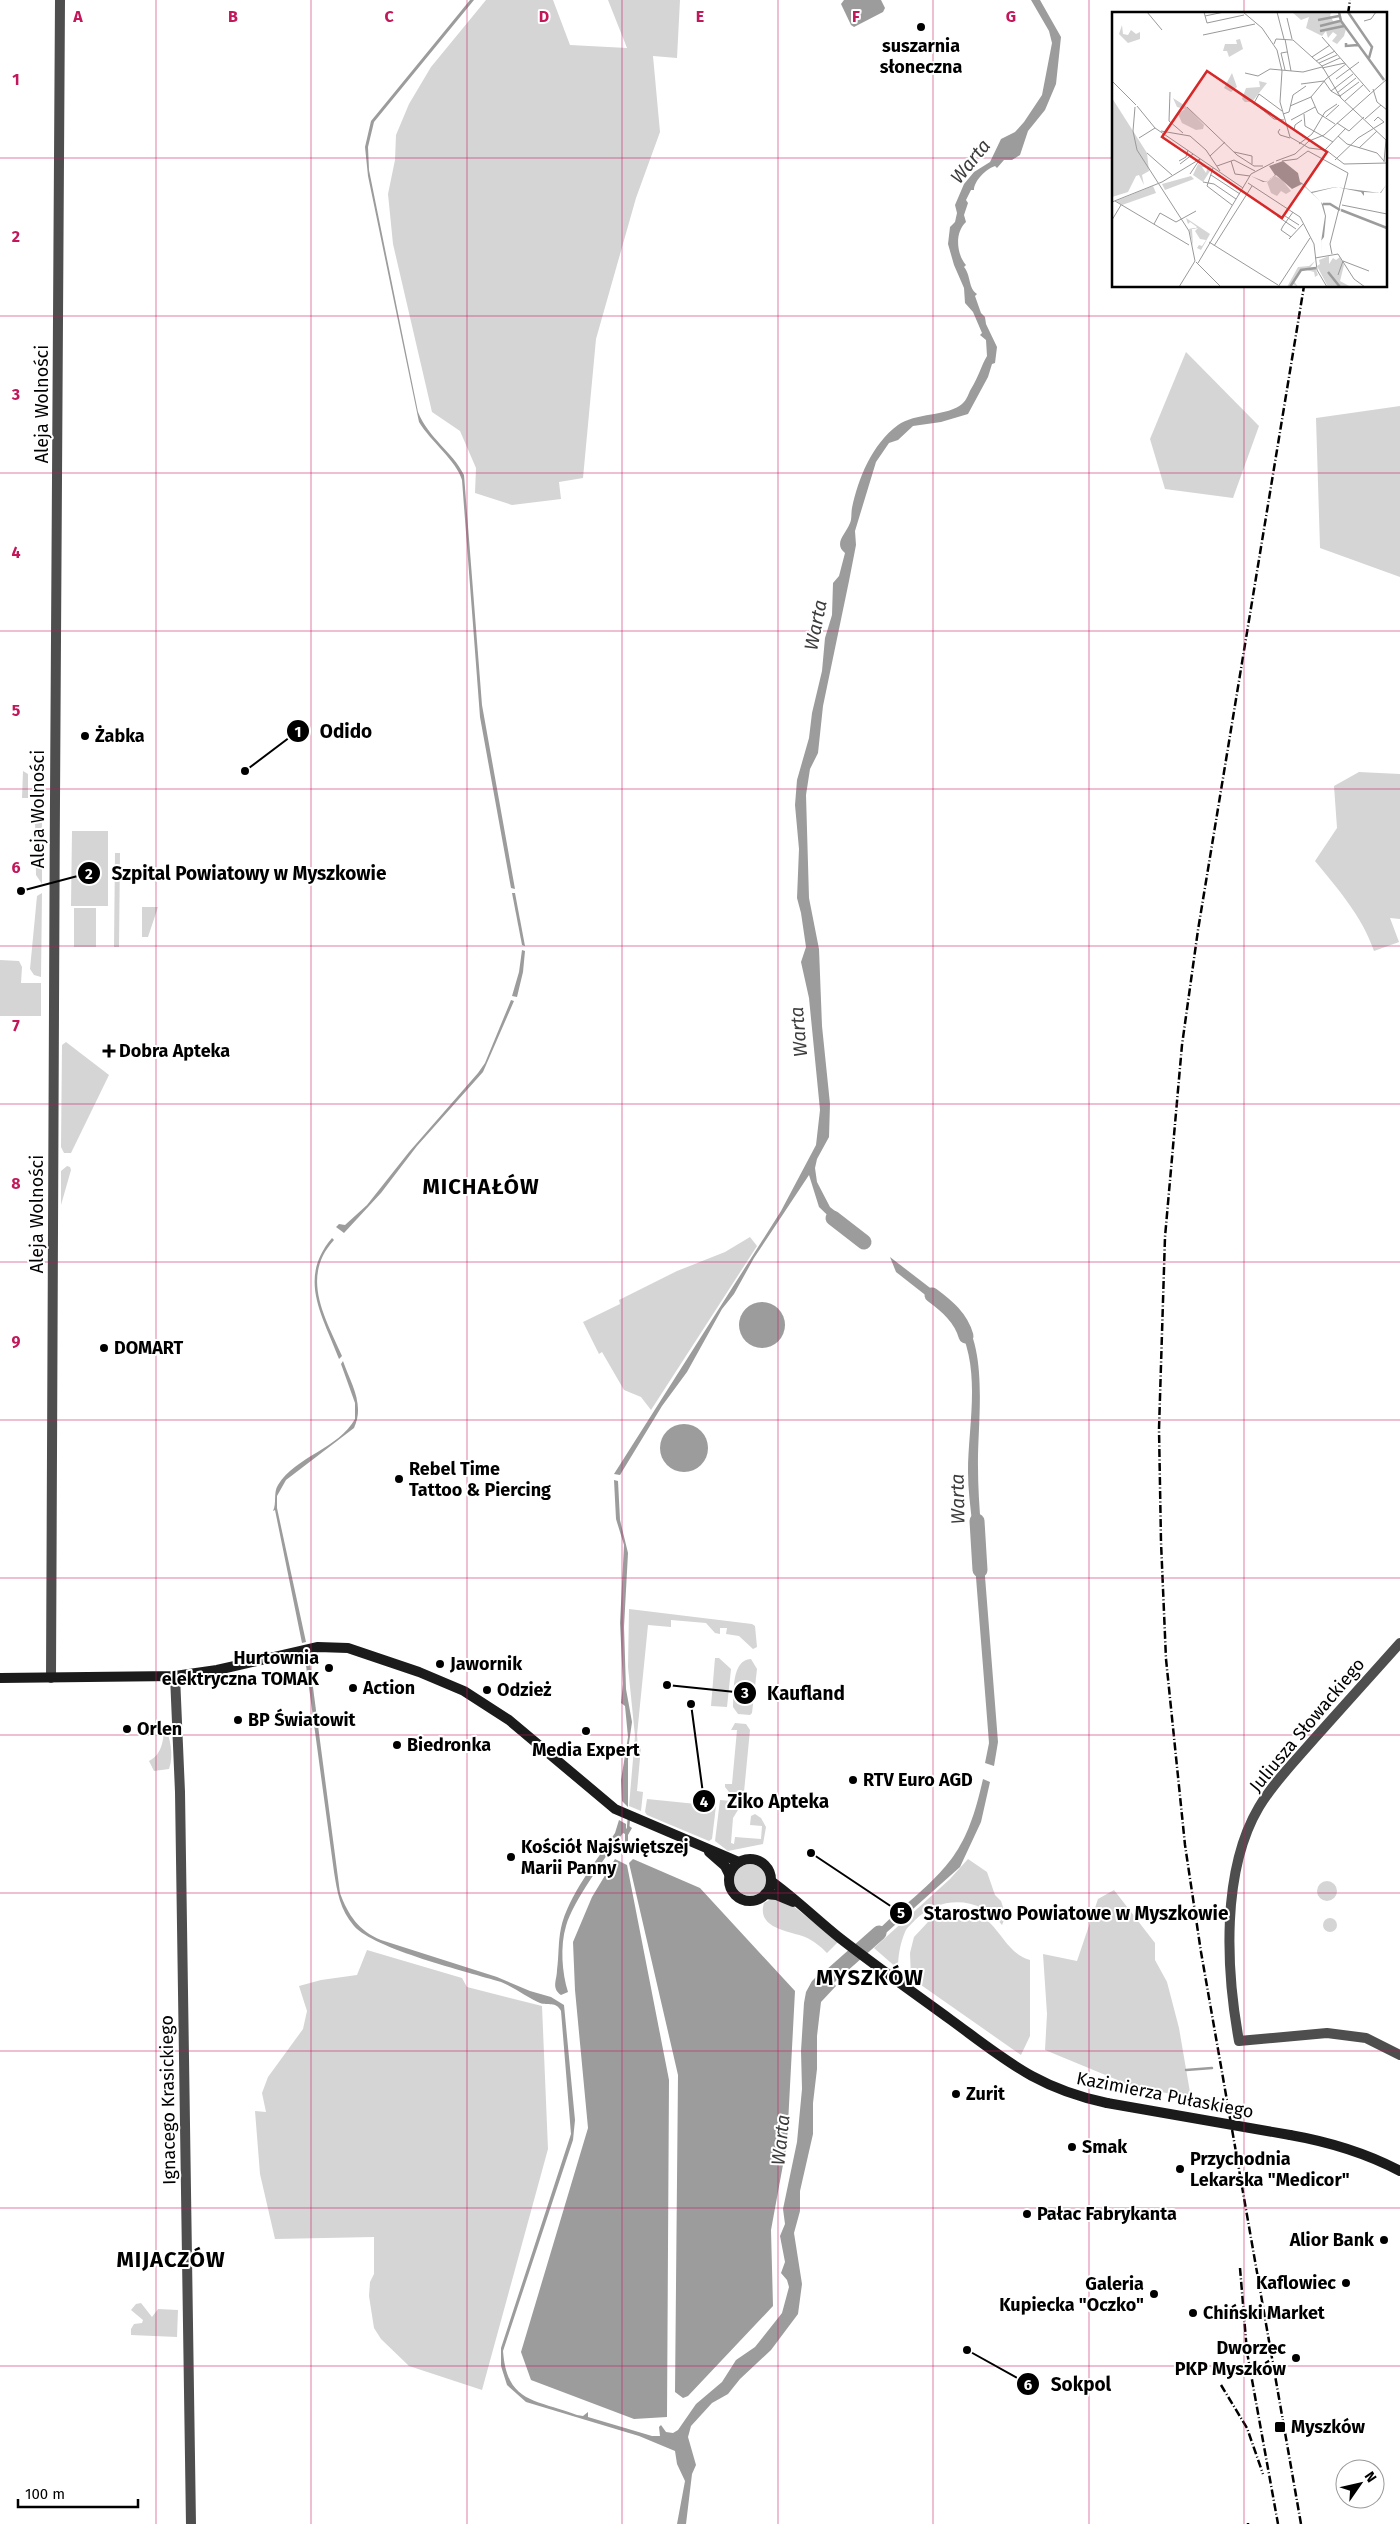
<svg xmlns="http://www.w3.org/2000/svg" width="1400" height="2524" font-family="'Fira Sans',sans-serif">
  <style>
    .green { fill: #d5d5d5 }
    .water { fill: #9c9c9c }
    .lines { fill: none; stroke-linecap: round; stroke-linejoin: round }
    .stream { stroke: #9c9c9c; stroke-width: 2.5 }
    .river { stroke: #9c9c9c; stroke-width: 15 }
    .tertiary { stroke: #4e4e4e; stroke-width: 10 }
    .secondary { stroke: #1b1b1b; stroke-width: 10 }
    .rail { stroke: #000; stroke-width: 2.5; stroke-dasharray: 8 2.5 1 2.5; stroke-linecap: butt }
    .secondary-bridge { stroke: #1b1b1b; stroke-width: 10 }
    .grid { fill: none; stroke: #c2185b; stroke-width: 1; stroke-opacity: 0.55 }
    .poi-dot { fill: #000; stroke: #fff; stroke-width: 2 }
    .labels { text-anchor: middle; stroke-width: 4; stroke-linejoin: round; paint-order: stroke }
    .poi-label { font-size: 18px; font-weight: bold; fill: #000; stroke: #fff; text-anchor: start }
    .street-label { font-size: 18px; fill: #000; stroke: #fff }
    .water-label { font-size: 19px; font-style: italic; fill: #3d3d3d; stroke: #fff }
    .district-label { font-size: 22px; font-weight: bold; letter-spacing: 1px; fill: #000; stroke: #fff }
    .inset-river { fill: none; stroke: #9c9c9c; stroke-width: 2.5 }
    .inset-road { fill: none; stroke: #999; stroke-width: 1 }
    .view { fill: #d62828; fill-opacity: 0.15; stroke: #d62828; stroke-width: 2.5 }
    .inset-edge { fill: none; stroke: #000; stroke-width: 2.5 }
    .grid-label { font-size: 16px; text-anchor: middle; font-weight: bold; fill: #c2185b; stroke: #fff; stroke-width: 4; stroke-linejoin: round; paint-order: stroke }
    .leader { fill: none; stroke: #000; stroke-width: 2 }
    .callout-dot { fill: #000; stroke: #fff; stroke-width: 2 }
    .mark-label { font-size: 15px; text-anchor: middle; font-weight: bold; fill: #fff }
    .callout-label { font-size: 19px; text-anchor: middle; font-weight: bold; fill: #000; stroke: #fff; stroke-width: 4; stroke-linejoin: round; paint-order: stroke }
  </style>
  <rect width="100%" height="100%" fill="#fff"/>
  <g class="green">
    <polygon points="486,0 553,0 570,45 627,48 608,0 680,0 677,58 653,56 660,132 636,198 596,339 583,478 559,482 561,499 512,505 475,493 476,468 460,431 432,412 393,244 388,194 395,160 396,135 409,104 431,67"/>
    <polygon points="1186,352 1259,426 1233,498 1165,489 1150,439"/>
    <polygon points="1400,406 1400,577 1320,548 1316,418"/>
    <polygon points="23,771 28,774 28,798 22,798"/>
    <path d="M 1359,772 L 1400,774 L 1400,919 L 1390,918 L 1399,942 L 1374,951 C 1362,916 1338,889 1315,861 L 1337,828 L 1334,786 Z"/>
    <polygon points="35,819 42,819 42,884 36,875"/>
    <polygon points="72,831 108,831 108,906 71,906"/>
    <polygon points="115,853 120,853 119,947 114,947"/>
    <polygon points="42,893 41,977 34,975 30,969 37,896"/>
    <polygon points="142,907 158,907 148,937 142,937"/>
    <rect x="74" y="908" width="22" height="39"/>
    <polygon points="0,960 19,961 22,967 21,983 41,983 41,1016 0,1016"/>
    <polygon points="66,1042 109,1075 71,1153 64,1153 61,1147 62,1045"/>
    <polygon points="67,1166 70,1167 71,1170 61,1205 61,1171"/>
    <polygon points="750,1237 757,1246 651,1410 641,1397 624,1390 602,1352 599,1354 583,1322 620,1304 619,1300 677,1271 725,1252"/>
    <polygon points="629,1609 752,1624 755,1626 757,1647 753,1649 739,1636 726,1634 727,1628 720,1628 720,1634 715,1633 706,1623 671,1620 671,1627 648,1625 637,1735 638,1747 641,1747 637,1791 643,1792 641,1811 629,1806 635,1736 628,1667"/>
    <polygon points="715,1658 719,1658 731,1669 727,1707 711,1706"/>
    <path d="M 751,1659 L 757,1669 L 752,1713 L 750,1715 L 738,1714 L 733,1707 C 734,1693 731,1660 751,1659 Z"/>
    <polygon points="735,1723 746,1724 750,1730 744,1792 742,1793 729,1792 725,1787 725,1784 732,1784 737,1730 731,1730"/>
    <path d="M 165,1725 C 170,1739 174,1754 169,1769 L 154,1771 L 149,1761 C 163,1754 163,1739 165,1725 Z"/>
    <polygon points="647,1799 716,1806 712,1839 709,1841 647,1815 645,1812"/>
    <polygon points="720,1800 743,1802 733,1818 731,1843 734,1844 735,1837 761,1839 762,1826 750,1825 751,1816 755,1814 761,1818 766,1827 763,1844 728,1851 715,1841"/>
    <path d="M 968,1859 L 987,1872 L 995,1895 L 1001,1901 L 1006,1916 L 1002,1925 C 981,1896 940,1895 915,1920 C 912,1924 907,1927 905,1932 C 900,1944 898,1956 898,1969 L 874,1948 L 950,1879 Z"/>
    <circle cx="750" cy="1880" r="16"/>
    <circle cx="1327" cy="1891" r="10"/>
    <polygon points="1114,1890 1155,1943 1155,1960 1167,1982 1179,2028 1191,2098 1132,2086 1045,2050 1047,2014 1043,1954 1077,1961 1098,1899"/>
    <path d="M 771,1899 L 792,1905 L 838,1942 L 827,1953 C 820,1946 814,1941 805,1937 C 790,1931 756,1929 764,1903 Z"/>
    <path d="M 957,1911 C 968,1913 982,1915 990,1923 C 1003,1936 1011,1955 1030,1960 L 1030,2036 L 1021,2055 L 911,1978 L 910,1953 L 914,1937 L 928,1922 L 942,1912 Z"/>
    <circle cx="1330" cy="1925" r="7"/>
    <polygon points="367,1950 462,1978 467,1987 542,2006 548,2149 482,2390 409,2366 381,2339 374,2328 369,2296 370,2282 374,2274 374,2237 275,2239 260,2174 255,2111 266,2112 262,2093 268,2077 303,2029 307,2011 299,1986 321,1980 357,1975"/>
    <polygon points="141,2303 152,2317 158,2309 178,2310 177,2337 131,2335 131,2329 134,2324 142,2323 143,2320 131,2310 136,2304"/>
  </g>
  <g class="water">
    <path d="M 470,0 L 474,0 L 374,122 L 368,147 L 369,170 L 418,412 C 429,439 452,451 464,475 L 482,705 L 515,889 L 511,888 L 480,717 L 462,480 C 456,460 431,442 419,422 L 368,176 L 365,147 L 371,121 Z"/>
    <polygon points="844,0 881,0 885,8 883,12 854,27 851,25 841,4"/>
    <path d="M 1031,0 L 1040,0 L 1061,37 L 1056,84 L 1045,110 L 1028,131 L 1020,155 L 1012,160 L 1004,160 L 997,168 L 995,166 C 986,169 974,181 974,190 L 971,190 L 966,200 L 968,203 L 964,215 L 966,222 C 954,233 957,255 966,265 L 964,267 C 971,275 968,288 977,294 L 975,296 L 981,313 L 985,317 L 986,324 L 997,347 L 995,363 L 992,364 L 988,377 L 968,414 L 941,422 L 913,426 L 898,440 L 889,443 L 876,462 L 855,531 L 856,545 L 849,581 L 823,706 L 818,753 L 810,769 L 806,795 L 809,898 L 819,949 L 822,1026 L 830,1104 L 829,1137 L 817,1159 L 815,1168 L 817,1182 L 830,1207 L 850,1223 L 847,1234 L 819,1207 L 809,1175 L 754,1258 L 734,1294 L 722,1309 L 687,1372 L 662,1406 L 620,1475 L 614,1474 L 781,1211 L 816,1145 L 820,1110 L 809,998 L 801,962 L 806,947 L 801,913 L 797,898 L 799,849 L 795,805 L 797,780 L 809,738 L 812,713 L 822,671 L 825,638 L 832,615 L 833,583 L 839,576 L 845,553 C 833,543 846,534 850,523 C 852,519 851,513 852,508 C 858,479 872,444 898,425 C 914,413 949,416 962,404 C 967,400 969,392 971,389 C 979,376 981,366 987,356 L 986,340 L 980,335 L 982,333 L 973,312 L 965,303 L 964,288 L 954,265 L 948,244 L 950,227 L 955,222 L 957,213 L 955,205 L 964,184 L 974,172 L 990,162 L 1001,139 L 1015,132 L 1024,122 L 1042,95 L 1052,43 L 1049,31 Z"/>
    <polygon points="512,893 515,893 525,946 522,945"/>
    <polygon points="522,950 525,951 523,972 517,997 512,996 519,972"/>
    <polygon points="511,1000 514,1001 483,1072 417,1146 381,1193 344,1233 336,1227 339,1224 345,1225 367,1205 409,1152 478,1073 485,1063"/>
    <path d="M 332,1238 L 334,1240 C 300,1277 325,1317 342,1356 L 339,1359 C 323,1316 297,1279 332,1238 Z"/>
    <polygon points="890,1257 951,1304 947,1312 896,1272"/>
    <circle cx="762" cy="1325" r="23"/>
    <path d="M 959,1313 C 990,1346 977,1425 978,1467 C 978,1491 980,1515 982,1540 L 974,1540 C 972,1518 968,1494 968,1472 C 968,1424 983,1364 955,1321 Z"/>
    <path d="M 343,1361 C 351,1384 365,1404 354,1428 L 286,1480 L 277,1496 L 277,1508 L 306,1642 L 302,1643 L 275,1510 L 273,1511 C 277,1503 273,1493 278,1485 C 296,1456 338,1449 355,1419 L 355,1403 L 341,1364 Z"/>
    <circle cx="684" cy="1448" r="24"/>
    <polygon points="614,1480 618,1481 620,1520 628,1553 624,1627 626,1689 632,1722 628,1750 628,1807 622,1801 621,1780 628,1737 625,1706 621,1703 623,1684 620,1623 624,1545 616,1519"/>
    <polygon points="983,1551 998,1742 994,1766 985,1763 989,1743 974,1552"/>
    <path d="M 309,1657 L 340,1893 C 348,1915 359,1931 381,1940 L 497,1977 L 530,1991 L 551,1997 L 564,2005 L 575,2120 L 573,2140 L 503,2351 C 507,2404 536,2399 577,2415 L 583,2416 L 588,2412 L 588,2417 L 652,2436 L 660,2436 L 659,2427 L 661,2425 L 666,2432 L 673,2433 L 678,2430 L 696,2404 L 722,2382 L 736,2360 L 755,2347 L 782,2313 L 789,2287 L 787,2280 L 781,2273 L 785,2262 L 780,2236 L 785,2224 L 783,2209 L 797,2142 L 802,2089 L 801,2051 L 804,2003 L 806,1992 L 812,1981 L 822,1971 L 836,1986 L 821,2002 L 817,2036 L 817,2069 L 813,2103 L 813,2134 L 800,2191 L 800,2211 L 794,2233 L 802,2284 L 798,2314 L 771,2350 L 740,2379 L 728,2394 L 712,2403 L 691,2426 L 688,2437 L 696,2465 L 692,2474 L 686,2524 L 677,2524 L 685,2481 L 677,2464 L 675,2451 L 639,2436 L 526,2402 L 507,2385 L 501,2366 L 501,2348 L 571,2134 L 561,2011 C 556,2001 548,2006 540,2003 C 528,1998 514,1987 501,1982 C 468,1972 374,1949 354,1926 C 340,1910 337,1891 334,1872 L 305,1658 Z"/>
    <path d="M 983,1779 L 990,1782 L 981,1822 L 960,1867 L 868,1949 L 860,1943 C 873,1938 884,1923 895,1914 C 950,1867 967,1851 983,1779 Z"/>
    <path d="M 619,1820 L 626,1824 L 626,1829 L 629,1826 L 632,1828 L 628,1835 L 628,1842 L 625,1842 L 625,1834 L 623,1833 C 607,1855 573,1901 566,1926 C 560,1946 562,1973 568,1992 L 561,1995 C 551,1988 557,1980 557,1970 C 559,1956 558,1942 561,1928 C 568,1896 597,1860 615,1833 Z"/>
    <polygon points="615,1859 627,1865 669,2080 667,2417 634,2419 531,2380 521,2352 588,2128 575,1990 573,1942 592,1897"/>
    <polygon points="633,1859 700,1888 795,1991 787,2143 771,2230 773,2306 688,2396 683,2398 675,2392 678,2075 629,1863"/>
  </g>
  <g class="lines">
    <g class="stream">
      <polyline points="628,1829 629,1817"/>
      <polyline points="1186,2070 1212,2068"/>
    </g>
    <g class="river">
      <polyline points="833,1218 864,1242"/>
      <path d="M 932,1295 C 947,1306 961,1318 966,1336"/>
      <polyline points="977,1521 980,1570"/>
      <polyline points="817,1993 818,1987 879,1933"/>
    </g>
    <g class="tertiary">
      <path d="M 1400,1643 C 1371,1675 1343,1707 1314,1739 C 1295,1761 1274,1782 1259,1807 C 1221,1871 1226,1970 1239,2041 L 1327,2033 L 1366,2038 L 1400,2055"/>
      <polyline points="175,1676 180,1792 191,2524"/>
      <path d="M 51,1678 C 53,1119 56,559 60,0"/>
    </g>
    <g class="secondary">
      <polyline points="0,1678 175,1676 217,1670 318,1647 348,1648 419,1672 464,1691 509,1720 615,1809 739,1862"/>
      <polyline points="709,1852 725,1866 729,1874"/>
      <circle cx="750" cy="1880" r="21"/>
      <path d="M 771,1881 C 795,1898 817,1920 841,1939 C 877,1967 914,1993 951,2020 C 1007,2061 1037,2088 1107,2103"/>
      <polyline points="765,1894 776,1895 793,1902"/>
      <path d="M 1290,2135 C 1330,2142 1364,2152 1400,2171"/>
    </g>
    <g class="rail">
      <polyline points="1348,14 1350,0"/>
      <polyline points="1240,2268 1247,2352 1278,2524"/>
      <polyline points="1221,2385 1247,2428 1263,2474"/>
      <polyline points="1248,2523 1248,2524"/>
      <polyline points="1301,2524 1201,1952 1185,1845 1166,1659 1161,1542 1159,1429 1165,1237 1182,1045 1198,930 1304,286"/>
    </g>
    <polyline class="secondary-bridge" points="1107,2103 1290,2135"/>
  </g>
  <path class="grid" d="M 156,0 L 156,2524M 311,0 L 311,2524M 467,0 L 467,2524M 622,0 L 622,2524M 778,0 L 778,2524M 933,0 L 933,2524M 1089,0 L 1089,2524M 1244,0 L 1244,14M 0,158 L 1114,158M 1386,158 L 1400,158M 1244,286 L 1244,2524M 0,316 L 1400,316M 0,473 L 1400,473M 0,631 L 1400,631M 0,789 L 1400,789M 0,946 L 1400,946M 0,1104 L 1400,1104M 0,1262 L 1400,1262M 0,1420 L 1400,1420M 0,1578 L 1400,1578M 0,1735 L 1400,1735M 0,1893 L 1400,1893M 0,2051 L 1400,2051M 0,2208 L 1400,2208M 0,2366 L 1400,2366"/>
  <g class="poi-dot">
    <circle cx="921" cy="27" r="5"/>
    <circle cx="85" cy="736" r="5"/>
    <path d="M106.5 1043.5h5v5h5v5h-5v5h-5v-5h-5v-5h5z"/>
    <circle cx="104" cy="1348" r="5"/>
    <circle cx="399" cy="1479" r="5"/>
    <circle cx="440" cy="1664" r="5"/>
    <circle cx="329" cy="1668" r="5"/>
    <circle cx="353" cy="1688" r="5"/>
    <circle cx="487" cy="1690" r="5"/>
    <circle cx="238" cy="1720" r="5"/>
    <circle cx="127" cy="1729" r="5"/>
    <circle cx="586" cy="1731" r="5"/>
    <circle cx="397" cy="1745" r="5"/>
    <circle cx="853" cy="1780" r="5"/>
    <circle cx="511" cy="1857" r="5"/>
    <circle cx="956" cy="2094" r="5"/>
    <circle cx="1072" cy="2147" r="5"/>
    <circle cx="1180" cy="2169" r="5"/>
    <circle cx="1027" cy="2214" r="5"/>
    <circle cx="1384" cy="2240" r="5"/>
    <circle cx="1346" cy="2283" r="5"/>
    <circle cx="1154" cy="2294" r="5"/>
    <circle cx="1193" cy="2313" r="5"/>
    <circle cx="1296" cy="2358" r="5"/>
    <rect x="1274" y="2421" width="12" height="12" rx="2.5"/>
  </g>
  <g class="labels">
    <g class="poi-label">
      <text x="921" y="52" text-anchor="middle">suszarnia<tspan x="921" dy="21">słoneczna</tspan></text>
      <text x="95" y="742">Żabka</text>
      <text x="119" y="1057">Dobra Apteka</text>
      <text x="114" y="1354">DOMART</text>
      <text x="409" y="1475">Rebel Time<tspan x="409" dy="21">Tattoo &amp; Piercing</tspan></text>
      <text x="319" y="1664" text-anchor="end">Hurtownia<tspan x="319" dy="21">elektryczna TOMAK</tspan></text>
      <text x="450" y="1670">Jawornik</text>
      <text x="363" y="1694">Action</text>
      <text x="497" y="1696">Odzież</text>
      <text x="248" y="1726">BP Światowit</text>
      <text x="137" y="1735">Orlen</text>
      <text x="407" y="1751">Biedronka</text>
      <text x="586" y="1756" text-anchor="middle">Media Expert</text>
      <text x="863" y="1786">RTV Euro AGD</text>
      <text x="521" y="1853">Kościół Najświętszej<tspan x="521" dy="21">Marii Panny</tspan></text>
      <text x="966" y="2100">Zurit</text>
      <text x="1082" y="2153">Smak</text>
      <text x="1190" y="2165">Przychodnia<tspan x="1190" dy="21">Lekarska "Medicor"</tspan></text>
      <text x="1037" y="2220">Pałac Fabrykanta</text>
      <text x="1374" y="2246" text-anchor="end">Alior Bank</text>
      <text x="1336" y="2289" text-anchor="end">Kaflowiec</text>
      <text x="1144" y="2290" text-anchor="end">Galeria<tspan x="1144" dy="21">Kupiecka "Oczko"</tspan></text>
      <text x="1203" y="2319">Chiński Market</text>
      <text x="1286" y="2354" text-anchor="end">Dworzec<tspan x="1286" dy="21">PKP Myszków</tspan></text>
      <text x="1291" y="2433">Myszków</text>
    </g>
    <g class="street-label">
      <text transform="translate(42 404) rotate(-90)" y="6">Aleja Wolności</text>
      <text transform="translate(38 809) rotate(-90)" y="6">Aleja Wolności</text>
      <text transform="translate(37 1214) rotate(-90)" y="6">Aleja Wolności</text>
      <text transform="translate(1307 1725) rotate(-50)" y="6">Juliusza Słowackiego</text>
      <text transform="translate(1165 2095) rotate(11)" y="6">Kazimierza Pułaskiego</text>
      <text transform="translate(168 2100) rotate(-91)" y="6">Ignacego Krasickiego</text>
    </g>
    <g class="water-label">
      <text transform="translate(970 161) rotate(-51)" y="7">Warta</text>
      <text transform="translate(815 625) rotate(-79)" y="7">Warta</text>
      <text transform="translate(798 1032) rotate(-95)" y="7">Warta</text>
      <text transform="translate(957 1499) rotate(-91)" y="7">Warta</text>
      <text transform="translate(780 2140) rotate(-84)" y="7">Warta</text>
    </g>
    <g class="district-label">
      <text x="481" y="1194">MICHAŁÓW</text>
      <text x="870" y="1985">MYSZKÓW</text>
      <text x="171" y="2267">MIJACZÓW</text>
    </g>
  </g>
  <g transform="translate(1112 12)">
    <rect width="275" height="275" fill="#fff"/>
    <path d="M 180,0 L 220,0 L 218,3 L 221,9 L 228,8 L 234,17 L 232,24 L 225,32 L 220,29 L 225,23 L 221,20 L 216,26 L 214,19 L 210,24 L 194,16 L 197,5 L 189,8 ZM 10,13 L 11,22 L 16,23 L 19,18 L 24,22 L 28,20 L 28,27 L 16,31 L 7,22 ZM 128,27 L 131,37 L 117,45 L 115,39 L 111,39 L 113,32 L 125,32 L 124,28 ZM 120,61 L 125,75 L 119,80 L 112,76 ZM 147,69 L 155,71 L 140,90 L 133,90 L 130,87 L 134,76 L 148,75 ZM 0,86 L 35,141 L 37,159 L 30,163 L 32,173 L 27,163 L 24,164 L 16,180 L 0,185 ZM 61,86 L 75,95 L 92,113 L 91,117 L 84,118 L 70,111 L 66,102 L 73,97 L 65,95 ZM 86,152 L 94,155 L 90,155 L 94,161 L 96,154 L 100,156 L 91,170 L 81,163 ZM 79,164 L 82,167 L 53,178 L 50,172 ZM 163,164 L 170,168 L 179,179 L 174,182 L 169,179 L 165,184 L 159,181 L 155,170 ZM 41,174 L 44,181 L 10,193 L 4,189 ZM 74,206 L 98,222 L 89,238 L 85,236 L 87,233 L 90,234 L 94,228 L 88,227 L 83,219 L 86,216 L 82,217 L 80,217 L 81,234 L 77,217 L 81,216 L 84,216 L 85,215 L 78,210 L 76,212 ZM 217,244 L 217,252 L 221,246 L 224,248 L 228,245 L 232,253 L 228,269 L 239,275 L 216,275 L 205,254 L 208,252 L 207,248 ZM 203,249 L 198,256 L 203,255 L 206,263 L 203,265 L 202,260 L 191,257 L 182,269 L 186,275 L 181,272 L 175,275 L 186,255 L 197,254 Z" fill="#d5d5d5"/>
    <path d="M 171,149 L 186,161 L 188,170 L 190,171 L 199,180 L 223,175 L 268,181 L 274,173 L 269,181 L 268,181 L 252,180 L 252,184 L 249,180 L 224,175 L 200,181 L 211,192 L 214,204 L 212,225 L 209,229 L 210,245 L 209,230 L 213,204 L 209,190 L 190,172 L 180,177 L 164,163 L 155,169 L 153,170 L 151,170 L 139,164 L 154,170 L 163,163 L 157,154 Z" fill="#9c9c9c"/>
    <path class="inset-river" d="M 227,0 L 229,9 L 272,68M 236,0 L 260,35 L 257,46M 206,8 L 227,4M 208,14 L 228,9M 208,19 L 232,14M 234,31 L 234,34 L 246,33M 211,192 L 218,192 L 228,198M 229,198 L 275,216M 216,260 L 228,275M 178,275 L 189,258 L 204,256"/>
    <path class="inset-road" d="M 35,0 L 50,18M 92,0 L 95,11 L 132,3M 131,0 L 150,16 L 165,38 L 170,59 L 168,90 L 178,125 L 197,136 L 213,138 L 234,116M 165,0 L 172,27M 93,4 L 112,0M 175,6 L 180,27M 252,9 L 259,7 L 264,0M 91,23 L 143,12M 210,25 L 258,80M 173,27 L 179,59M 162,32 L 164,27 L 181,28 L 210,54 L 229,86 L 274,128 L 272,150M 200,45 L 218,33M 204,49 L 223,39M 207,51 L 225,43M 210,54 L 228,46M 210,56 L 233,51M 173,58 L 169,41 L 175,40M 133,61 L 146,64 L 158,57 L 191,60 L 210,55M 224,67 L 247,50M 0,69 L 24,93M 189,72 L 212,69 L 219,79M 261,77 L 265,90 L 275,98M 58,80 L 57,109 L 71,121M 225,81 L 244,66M 228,84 L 247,70M 199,85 L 206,101 L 223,112M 229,85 L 219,79 L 241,62M 233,89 L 251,73M 25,94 L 43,116 L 131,176M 178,94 L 199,85 L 214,67 L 234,52M 23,95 L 21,119 L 25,138 L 77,219 L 83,249 L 67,275M 75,95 L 125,143 L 142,154 L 151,154M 170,99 L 147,82 L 142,91 L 162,107 L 172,108M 171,102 L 177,100 L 181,83 L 194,74M 192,102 L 193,114 L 221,130M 214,105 L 227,93M 253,107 L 269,93M 179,108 L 203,95M 190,108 L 183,113 L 182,118 L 193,125M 225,111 L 237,119 L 252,105M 168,117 L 166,120 L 168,123 L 178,126M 49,119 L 78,124 L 94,138 L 108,159M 226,124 L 235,132 L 265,141 L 272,149M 27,126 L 43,116M 187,132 L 200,122 L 213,100 L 225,92M 247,136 L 265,119M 214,138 L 232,152 L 275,151M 122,140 L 140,144 L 140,152M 35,141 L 60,163M 98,144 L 113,130M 223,148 L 246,126 L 272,110 L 266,105 L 262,109M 67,149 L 74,145 L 76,138M 119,149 L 123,162 L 138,164M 164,149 L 183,142 L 197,129 L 212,123 L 275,67M 170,149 L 185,147 L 196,139 L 236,161 L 218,232 L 220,242M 68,152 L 81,142M 105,154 L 122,148 L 143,159M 101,156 L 95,174 L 120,193M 78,162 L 88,147M 99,163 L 128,182M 91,170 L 102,172 L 124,187M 136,171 L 188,205 L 202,232 L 205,258 L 215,275M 3,189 L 77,233M 0,190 L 50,170 L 88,147M 230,193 L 275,202M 165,204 L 184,217M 173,204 L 187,213M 0,208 L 9,193M 42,212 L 48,201 L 64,210 L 84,199M 171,214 L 181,200M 171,214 L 169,218 L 179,225M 177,227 L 191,212M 97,230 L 166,273M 102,234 L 140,174M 203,246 L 226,242 L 242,267 L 253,275M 84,250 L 109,275M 86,251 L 139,162 L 162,150M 226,263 L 231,249 L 257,259M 166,275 L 198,226"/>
    <path class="view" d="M 95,59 L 215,140 L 170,206 L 50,125 Z"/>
    <rect width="275" height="275" class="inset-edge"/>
  </g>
  <g class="grid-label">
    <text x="78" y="22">A</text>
    <text x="233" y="22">B</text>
    <text x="389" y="22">C</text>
    <text x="544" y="22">D</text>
    <text x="700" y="22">E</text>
    <text x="856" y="22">F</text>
    <text x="1011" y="22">G</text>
    <text x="16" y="85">1</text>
    <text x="16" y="242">2</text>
    <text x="16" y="400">3</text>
    <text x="16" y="558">4</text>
    <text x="16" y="716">5</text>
    <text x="16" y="873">6</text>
    <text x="16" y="1031">7</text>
    <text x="16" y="1189">8</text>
    <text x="16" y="1347">9</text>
  </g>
  <path class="leader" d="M245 771L298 731M21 891L89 873M667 1685L745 1693M691 1704L704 1801M811 1853L901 1913M967 2350L1028 2384"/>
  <g class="callout-dot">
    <circle cx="245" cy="771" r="5"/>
    <circle cx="21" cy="891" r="5"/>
    <circle cx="667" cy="1685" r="5"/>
    <circle cx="691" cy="1704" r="5"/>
    <circle cx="811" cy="1853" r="5"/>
    <circle cx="967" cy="2350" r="5"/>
    <circle cx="298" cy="731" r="12"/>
    <circle cx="89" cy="873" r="12"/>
    <circle cx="745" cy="1693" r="12"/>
    <circle cx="704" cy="1801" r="12"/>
    <circle cx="901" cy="1913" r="12"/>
    <circle cx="1028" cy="2384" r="12"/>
  </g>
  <g class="mark-label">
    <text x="298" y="737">1</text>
    <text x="89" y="879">2</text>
    <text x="745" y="1698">3</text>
    <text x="704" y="1807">4</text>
    <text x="901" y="1918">5</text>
    <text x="1028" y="2390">6</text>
  </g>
  <g class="callout-label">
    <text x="346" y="738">Odido</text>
    <text x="249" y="880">Szpital Powiatowy w Myszkowie</text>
    <text x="806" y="1700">Kaufland</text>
    <text x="778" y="1808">Ziko Apteka</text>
    <text x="1076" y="1920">Starostwo Powiatowe w Myszkowie</text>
    <text x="1081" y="2391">Sokpol</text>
  </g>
  <g transform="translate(1360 2484) rotate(56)"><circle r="24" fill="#ffffff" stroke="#999999"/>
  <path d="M0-4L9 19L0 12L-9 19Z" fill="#000000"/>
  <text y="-8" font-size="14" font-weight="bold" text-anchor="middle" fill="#000000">N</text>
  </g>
  <path d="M18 2499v8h120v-8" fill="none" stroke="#000000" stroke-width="2.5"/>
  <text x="25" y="2499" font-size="15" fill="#000000" stroke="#ffffff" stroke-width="4" paint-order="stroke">100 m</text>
</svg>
